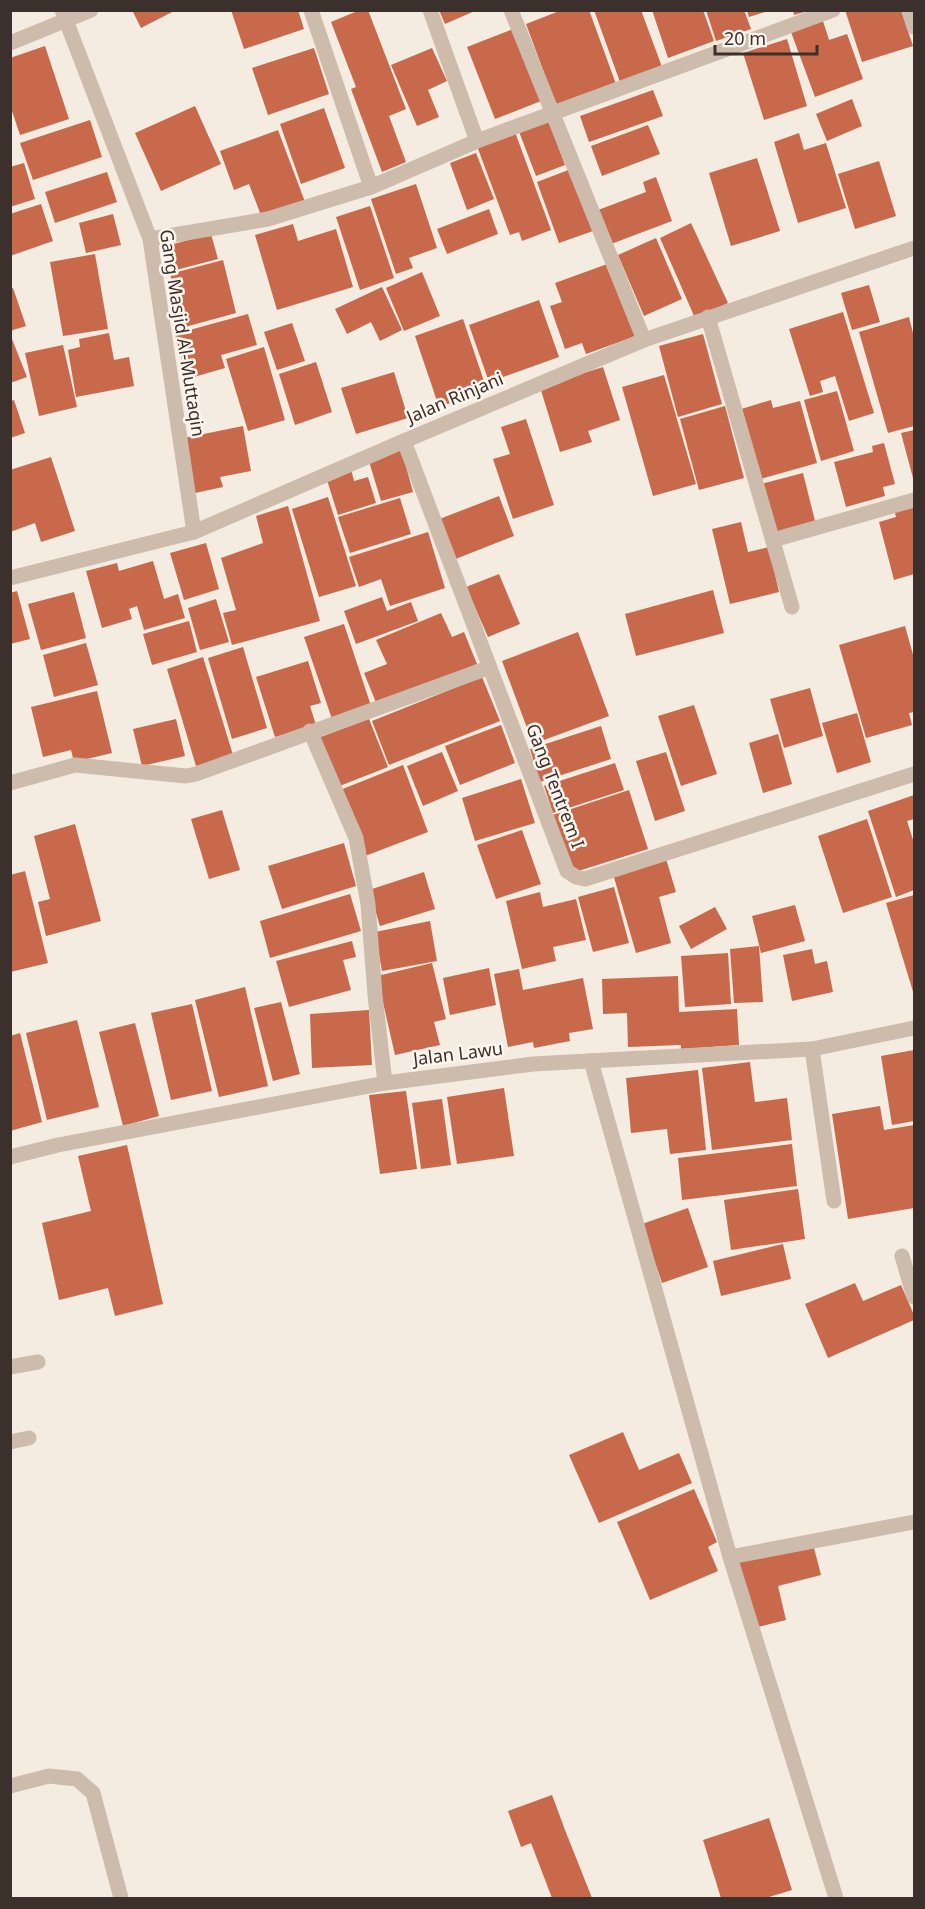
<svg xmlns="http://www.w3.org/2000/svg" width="925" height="1909" font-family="'Noto Sans',sans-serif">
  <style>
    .building { fill: #c8694b }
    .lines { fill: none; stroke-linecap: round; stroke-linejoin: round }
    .service { stroke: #cdbbac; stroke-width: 15 }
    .minor { stroke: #cdbbac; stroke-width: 15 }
    .tertiary { stroke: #cdbbac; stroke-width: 15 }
    .labels { text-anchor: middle; stroke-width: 5; stroke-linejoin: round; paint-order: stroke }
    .street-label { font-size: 18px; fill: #3b302b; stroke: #fbf5ee }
  </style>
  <rect width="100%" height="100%" fill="#f4ebe1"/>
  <g class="building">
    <polygon points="132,10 176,10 141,28"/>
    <polygon points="231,10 298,10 304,29 244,49"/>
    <polygon points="360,10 368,10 406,109 389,116 406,162 382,172 351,89 356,87 331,22"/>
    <polygon points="439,10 477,10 445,24"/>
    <polygon points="562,10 589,10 616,84 556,105 526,24"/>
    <polygon points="594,10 641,10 662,67 620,82"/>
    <polygon points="652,10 703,10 714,41 668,58"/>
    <polygon points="706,10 744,10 751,29 716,41"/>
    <polygon points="747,10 768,10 768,11 749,17"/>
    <polygon points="793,10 808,10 808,11 794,15"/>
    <polygon points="845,10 901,10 913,46 862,62"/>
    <polygon points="823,21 829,40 847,34 863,79 815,97 791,32"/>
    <polygon points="513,29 541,101 495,119 467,47"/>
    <polygon points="787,39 807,106 764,120 743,53"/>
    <polygon points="45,46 69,119 20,135 10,105 10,58"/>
    <polygon points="314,48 329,94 268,115 252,68"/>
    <polygon points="432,48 447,81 428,90 439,117 417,126 391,65"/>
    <polygon points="653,90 663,116 589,142 580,116"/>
    <polygon points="852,99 862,126 827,141 816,114"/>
    <polygon points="195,106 221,164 161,191 135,133"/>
    <polygon points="324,108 345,168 301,184 280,124"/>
    <polygon points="548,119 565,165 536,176 518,129"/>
    <polygon points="90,120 102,157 33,180 20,143"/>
    <polygon points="648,125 660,154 602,176 591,146"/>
    <polygon points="278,130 305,202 262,218 249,184 234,190 220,151"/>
    <polygon points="515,132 551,230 522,241 519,232 510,235 477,146"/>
    <polygon points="799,133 804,150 826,143 846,208 798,223 774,142"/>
    <polygon points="476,153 494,199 467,210 450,163"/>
    <polygon points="757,158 780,231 731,246 709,173"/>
    <polygon points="879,161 896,216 855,229 838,174"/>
    <polygon points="24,163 35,199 10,207 10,167"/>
    <polygon points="571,169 593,231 559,243 537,182"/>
    <polygon points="107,172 117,202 55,223 45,192"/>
    <polygon points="656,177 672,221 611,244 598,210 646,192 643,182"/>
    <polygon points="416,184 437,248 409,258 413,268 396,274 371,199"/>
    <polygon points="41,204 53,241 10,256 10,214"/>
    <polygon points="370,206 394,278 360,290 336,217"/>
    <polygon points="489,209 498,234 447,254 437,229"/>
    <polygon points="113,214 121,245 86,253 79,223"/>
    <polygon points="691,223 728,303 695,318 660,238"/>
    <polygon points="293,224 298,241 336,229 353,287 277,310 255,235"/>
    <polygon points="211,234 218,259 172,271 166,246"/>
    <polygon points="656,238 682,299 644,316 618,255"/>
    <polygon points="95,254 108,329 63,336 50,262"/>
    <polygon points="223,260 236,313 185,327 170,274"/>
    <polygon points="610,263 636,336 586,354 582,343 565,349 550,306 562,302 555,283"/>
    <polygon points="422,272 440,316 404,331 386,288"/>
    <polygon points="869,285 880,322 852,330 841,293"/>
    <polygon points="382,287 402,330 380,341 371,322 347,334 335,309"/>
    <polygon points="13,288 26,326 10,331 10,289"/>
    <polygon points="539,300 559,357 489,382 469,325"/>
    <polygon points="843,312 874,413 849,421 835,376 820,381 823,392 810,396 789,329"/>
    <polygon points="248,314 257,345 221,355 225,368 187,379 175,334"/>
    <polygon points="909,317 914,337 914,426 888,433 859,332"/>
    <polygon points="463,319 487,390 439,407 415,336"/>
    <polygon points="292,323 305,361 277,370 264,332"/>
    <polygon points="109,333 114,360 129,357 134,386 76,397 68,350 80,347 79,339"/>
    <polygon points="10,334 27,377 10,383"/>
    <polygon points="703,334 722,404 678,417 659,346"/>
    <polygon points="63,345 77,407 39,416 25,353"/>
    <polygon points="264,347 285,420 248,431 226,359"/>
    <polygon points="316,362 332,412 295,425 279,374"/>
    <polygon points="603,367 620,420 588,431 592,442 560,452 540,387"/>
    <polygon points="394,372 408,418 356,434 341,388"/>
    <polygon points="664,375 696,484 653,496 622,387"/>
    <polygon points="837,391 854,451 821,461 804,400"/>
    <polygon points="14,400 25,433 10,438 10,401"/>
    <polygon points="771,400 773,408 800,401 817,463 757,480 738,410"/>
    <polygon points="725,406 744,478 699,490 680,419"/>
    <polygon points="526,419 554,505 513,519 493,459 510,454 501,427"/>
    <polygon points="243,426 251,471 220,477 223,487 195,493 184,438"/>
    <polygon points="914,430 914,482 901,433"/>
    <polygon points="884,443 895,484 883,487 885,496 846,507 834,462 873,452 872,446"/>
    <polygon points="401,448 413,492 381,501 368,458"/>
    <polygon points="51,457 75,531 41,542 35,523 10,532 10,470"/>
    <polygon points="351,469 354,481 368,477 376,503 338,515 326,477"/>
    <polygon points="803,473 816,525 774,536 761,484"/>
    <polygon points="499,496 514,536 453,560 437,520"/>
    <polygon points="328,497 356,586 319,597 292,509"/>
    <polygon points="400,498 411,534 350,553 338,517"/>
    <polygon points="914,504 914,574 894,580 879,522 896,517 894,509"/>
    <polygon points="288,506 320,621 232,645 223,613 236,610 221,558 263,543 256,516"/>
    <polygon points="741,522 748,552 769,547 779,592 730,604 712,529"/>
    <polygon points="428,532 445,588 390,606 381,579 359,587 349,557"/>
    <polygon points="206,543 219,589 184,600 170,553"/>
    <polygon points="153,561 164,599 178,594 185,618 144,630 137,606 129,609 132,619 102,628 86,571 117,563 119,571"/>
    <polygon points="499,574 520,624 488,637 466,587"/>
    <polygon points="713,590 724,633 636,656 625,614"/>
    <polygon points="17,591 30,639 10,644 10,593"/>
    <polygon points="74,592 86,638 41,650 28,604"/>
    <polygon points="382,597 387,611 411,602 418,621 356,644 344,611"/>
    <polygon points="216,599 229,642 200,650 188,608"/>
    <polygon points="441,613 452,637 464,632 477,664 377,705 364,673 387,664 376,640"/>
    <polygon points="189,621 197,652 152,665 143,634"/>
    <polygon points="344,624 371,706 332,719 304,637"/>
    <polygon points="905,626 914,658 914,712 909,713 912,725 866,738 839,645"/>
    <polygon points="578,632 609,716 533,744 502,661"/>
    <polygon points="86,643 98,685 54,697 43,655"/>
    <polygon points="243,647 267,728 232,739 208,658"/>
    <polygon points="203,657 233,755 196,766 167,669"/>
    <polygon points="308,661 321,703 310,706 316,725 275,737 256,677"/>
    <polygon points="482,677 500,721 389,765 372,721"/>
    <polygon points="810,688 823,736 784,748 770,699"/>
    <polygon points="97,691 112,753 74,762 71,750 43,757 31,707"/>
    <polygon points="694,705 717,774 681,786 658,716"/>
    <polygon points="857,713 871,762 837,773 822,723"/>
    <polygon points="176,719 185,756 142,766 133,729"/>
    <polygon points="369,719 388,767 337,787 318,738"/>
    <polygon points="501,725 515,763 460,785 445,746"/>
    <polygon points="601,726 611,759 540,782 530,749"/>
    <polygon points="778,734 792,784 763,793 749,743"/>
    <polygon points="442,752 458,791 423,806 407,766"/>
    <polygon points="666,752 685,811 655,821 636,761"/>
    <polygon points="615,763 624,790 553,813 544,786"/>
    <polygon points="403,765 428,832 365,856 340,790"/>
    <polygon points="521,779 535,823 475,841 462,798"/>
    <polygon points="629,790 648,849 572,873 553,815"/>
    <polygon points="914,795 914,819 907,821 914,843 914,890 896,897 868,811"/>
    <polygon points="222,810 240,870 209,879 191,819"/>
    <polygon points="867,819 892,897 843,913 818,836"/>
    <polygon points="75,824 101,921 46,936 38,902 50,899 34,836"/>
    <polygon points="522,830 541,884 496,899 477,845"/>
    <polygon points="344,843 356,886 282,909 268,866"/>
    <polygon points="666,859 676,892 659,897 671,943 636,953 613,874"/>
    <polygon points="25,871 48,963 10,972 10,875"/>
    <polygon points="424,872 435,909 380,926 369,890"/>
    <polygon points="614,887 629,943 593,952 578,897"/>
    <polygon points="540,892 543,907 576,899 586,940 553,947 556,961 522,969 506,901"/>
    <polygon points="350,894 361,931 270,958 260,921"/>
    <polygon points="914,895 914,995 886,903"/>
    <polygon points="795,905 805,941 761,953 752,916"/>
    <polygon points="715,907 727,929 691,949 679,926"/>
    <polygon points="430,921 437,961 382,971 375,932"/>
    <polygon points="352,941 356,957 343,960 351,990 289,1007 276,961"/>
    <polygon points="759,946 763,1002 734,1003 730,949"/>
    <polygon points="812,949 815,964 827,961 833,992 792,1001 783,955"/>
    <polygon points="728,953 731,1004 685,1007 681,956"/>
    <polygon points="432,963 446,1019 434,1022 440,1045 395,1055 377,976"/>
    <polygon points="489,968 496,1005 450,1015 443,978"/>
    <polygon points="519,969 523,990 583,978 593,1029 569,1033 570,1041 534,1048 533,1042 508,1047 494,974"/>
    <polygon points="678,976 679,1012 737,1009 739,1045 681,1049 681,1045 628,1047 627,1013 603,1014 602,979"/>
    <polygon points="245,987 268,1086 219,1097 195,1000"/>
    <polygon points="281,1002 300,1074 273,1081 254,1008"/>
    <polygon points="192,1004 212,1091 171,1100 151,1013"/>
    <polygon points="369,1010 372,1065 312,1068 310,1014"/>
    <polygon points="77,1020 99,1107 47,1120 26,1033"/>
    <polygon points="135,1023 159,1116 123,1126 99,1032"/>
    <polygon points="20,1033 42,1122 10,1131 10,1036"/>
    <polygon points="914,1050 914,1121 892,1125 881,1056"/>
    <polygon points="750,1062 755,1102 787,1098 792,1140 712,1150 702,1068"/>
    <polygon points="698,1070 706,1150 670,1154 667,1129 631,1133 626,1078"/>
    <polygon points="504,1088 514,1156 457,1164 447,1097"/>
    <polygon points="406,1091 417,1169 380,1174 369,1095"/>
    <polygon points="442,1099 451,1165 421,1169 412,1103"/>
    <polygon points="880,1106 884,1130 914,1125 914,1208 848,1219 832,1114"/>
    <polygon points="792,1144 797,1186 682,1200 678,1158"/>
    <polygon points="127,1145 163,1304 115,1316 108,1288 59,1300 42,1223 91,1211 78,1156"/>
    <polygon points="798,1189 805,1239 731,1250 724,1200"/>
    <polygon points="688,1208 708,1267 662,1283 642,1224"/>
    <polygon points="783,1244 791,1279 721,1296 713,1261"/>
    <polygon points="855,1283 863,1301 901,1285 914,1315 914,1320 828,1358 805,1304"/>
    <polygon points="623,1432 639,1470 679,1453 692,1483 599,1523 569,1455"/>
    <polygon points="694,1489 717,1542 708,1547 718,1571 650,1600 617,1522"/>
    <polygon points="813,1544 821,1575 778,1586 786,1620 750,1629 735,1563"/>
    <polygon points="552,1795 565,1830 592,1898 552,1898 531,1843 521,1847 508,1811"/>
    <polygon points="769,1818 792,1890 766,1898 721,1898 703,1840"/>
  </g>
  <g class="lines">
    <g class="service">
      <polyline points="902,1256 914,1297"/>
      <polyline points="730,1557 914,1522"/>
    </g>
    <g class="minor">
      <polyline points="62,10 150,239 194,532"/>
      <polyline points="311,10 371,187"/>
      <polyline points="430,10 477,141"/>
      <polyline points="511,10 644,340"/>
      <polyline points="909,10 914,27"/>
      <polyline points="10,43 91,10"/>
      <polyline points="150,239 268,219 371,187 477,141 833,10"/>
      <polyline points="708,317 792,607"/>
      <polyline points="404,441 567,871 576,877 585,879 914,774"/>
      <polyline points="773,540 914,500"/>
      <polyline points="10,578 194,532 404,441 644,340 914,248"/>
      <polyline points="310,731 356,838 368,904 375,995 385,1083"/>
      <polyline points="10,783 75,765 186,776 196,774 488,668"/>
      <polyline points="812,1049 834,1201"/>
      <polyline points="591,1061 730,1557 836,1898"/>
      <polyline points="10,1367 38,1362"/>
      <polyline points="10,1442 29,1438"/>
      <polyline points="10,1786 49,1776 77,1779 93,1793 121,1898"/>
    </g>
    <polyline class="tertiary" points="10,1157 58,1145 385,1083 533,1064 812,1049 914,1028"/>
  </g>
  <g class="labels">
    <g class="street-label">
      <text transform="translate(182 333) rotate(81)" y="6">Gang Masjid Al-Muttaqin</text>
      <text transform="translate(455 398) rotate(-23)" y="6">Jalan Rinjani</text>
      <text transform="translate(555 786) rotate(69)" y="6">Gang Tentrem I</text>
      <text transform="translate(458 1054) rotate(-7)" y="6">Jalan Lawu</text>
    </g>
  </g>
  <rect width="925" height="1909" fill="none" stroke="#3b302b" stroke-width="24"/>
  <path d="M715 45v9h102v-9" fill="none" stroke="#3b302b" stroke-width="3"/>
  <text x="724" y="45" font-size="18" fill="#3b302b" stroke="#fbf5ee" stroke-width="4.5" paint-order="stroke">20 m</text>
</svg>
